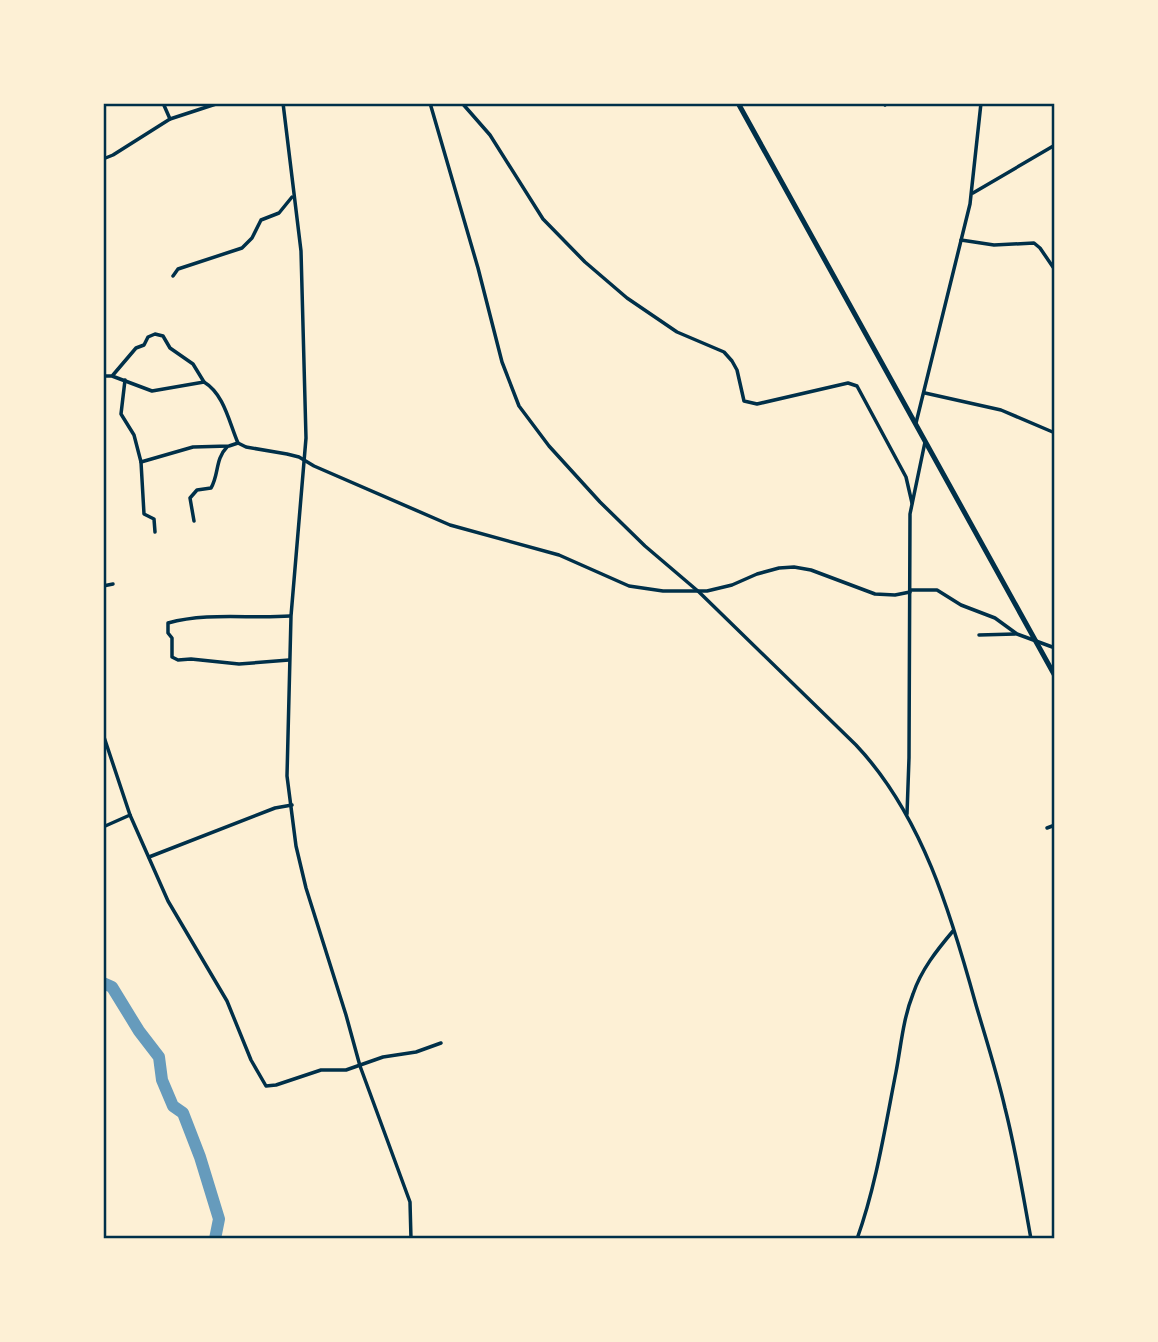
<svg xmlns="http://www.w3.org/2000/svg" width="1158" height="1342" font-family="'DejaVu Sans',sans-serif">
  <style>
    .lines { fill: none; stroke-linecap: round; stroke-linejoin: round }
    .river { stroke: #669bbc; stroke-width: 12 }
    .minor { stroke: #003049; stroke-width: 3.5 }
    .primary { stroke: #003049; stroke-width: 5 }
    .neatline { fill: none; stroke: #003049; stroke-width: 2.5 }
  </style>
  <rect width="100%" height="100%" fill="#fdf0d5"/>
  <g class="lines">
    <polyline class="river" points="103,983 112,987 139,1031 159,1057 162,1080 173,1106 183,1113 200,1157 219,1219 215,1239"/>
    <g class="minor">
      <polyline points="163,103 170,119"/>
      <polyline points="283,103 301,251 306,438 291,616 287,776 296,846 306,888 346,1015 360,1066 410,1202 411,1239"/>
      <path d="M 430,103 L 478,268 L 502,362 L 519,406 L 549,446 L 600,502 L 645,546 L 699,592 L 856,745 C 922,815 951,914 976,1005 C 986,1039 997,1073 1005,1108 C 1016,1151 1023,1195 1031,1239"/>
      <polyline points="462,103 490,135 543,219 585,262 627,298 677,332 724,352 732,361 737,370 744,401 757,404 848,383 857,386 906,477 912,503"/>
      <polyline points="885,105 887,103"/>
      <polyline points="103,159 113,155 170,119 219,103"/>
      <polyline points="973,193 1055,145"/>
      <polyline points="961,240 994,245 1034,243 1040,248 1055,270"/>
      <polyline points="173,276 178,269 242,248 252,238 261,220 279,213 292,197"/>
      <polyline points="113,375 136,348 144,345 148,337 155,334 163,336 170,348 193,364 204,382"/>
      <path d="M 103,376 L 112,376 L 152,391 L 204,382 C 224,394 229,422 238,443 L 246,447 L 287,454 L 299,457 L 314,466 L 450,525 L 559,555 L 629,586 L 663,591 L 707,591 L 732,585 L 757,574 L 779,568 L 794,567 L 811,570 L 875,594 L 895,595 L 910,592"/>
      <polyline points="125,380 121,414 134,435 141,462 193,447 229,446 238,443"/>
      <polyline points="925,393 1001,410 1055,433"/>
      <polyline points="916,423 970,204 981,103"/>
      <polyline points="141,462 144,514 154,519 155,532"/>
      <path d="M 194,521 L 190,498 L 197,490 L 211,488 C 219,475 215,459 227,447"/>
      <polyline points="103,586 113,584"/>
      <polyline points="910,590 937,590 961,605 995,618 1017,634 1055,648"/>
      <polyline points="979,635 1015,634"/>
      <path d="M 289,660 L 239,664 L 191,659 L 178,660 L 172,657 L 172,638 L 168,633 L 168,623 C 208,612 249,619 290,616"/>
      <polyline points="103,734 130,815 168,901 227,1001 251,1060 266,1086 276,1085 321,1070 346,1070 383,1057 416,1052 441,1043"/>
      <polyline points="907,814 909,758 910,514 925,442"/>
      <polyline points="103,827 130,815"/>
      <polyline points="1047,828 1055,825"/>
      <polyline points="149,857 275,808 292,805"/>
      <path d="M 857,1239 C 876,1186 885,1128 896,1072 C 901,1046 903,1019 913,994 C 921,970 937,950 953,931"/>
    </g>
    <polyline class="primary" points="738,103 1055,676"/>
  </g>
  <rect width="1158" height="1342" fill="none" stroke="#fdf0d5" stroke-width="210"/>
  <rect x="105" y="105" width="948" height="1132" class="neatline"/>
</svg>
